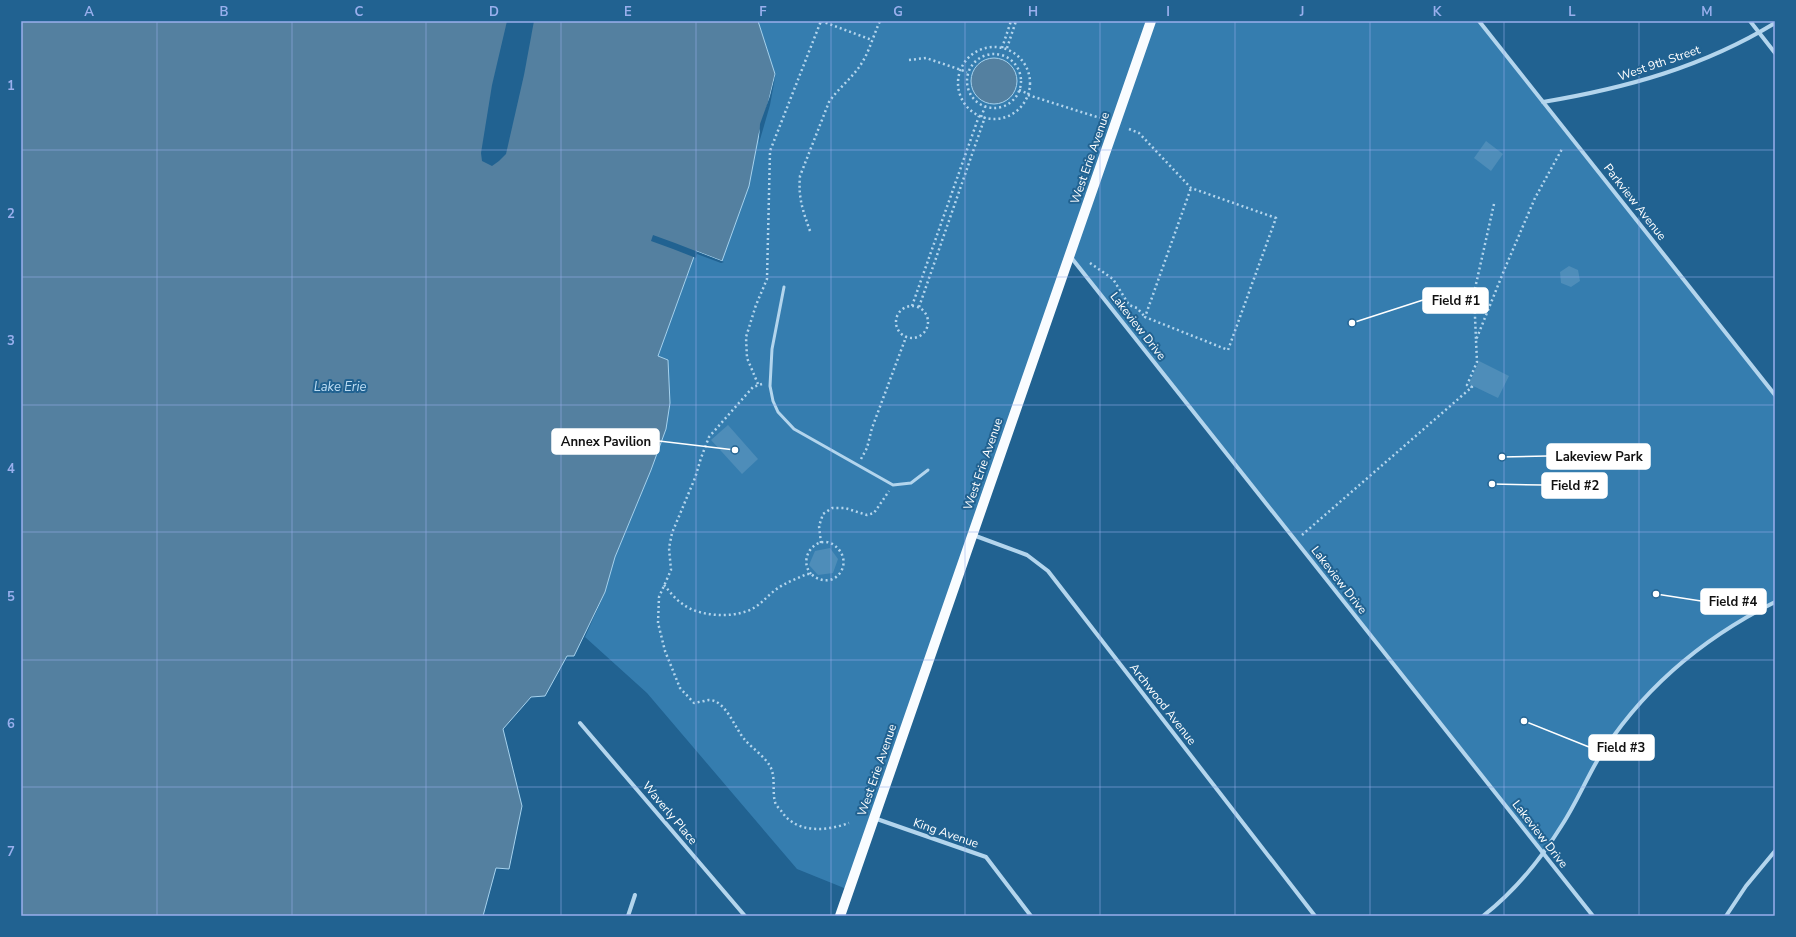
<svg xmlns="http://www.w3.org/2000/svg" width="1796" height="937" font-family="'Nunito Sans',sans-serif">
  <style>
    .green { fill: #357daf }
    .water { fill: #5480a0; stroke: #a6d2ee }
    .pier { fill: #216291 }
    .building { fill: #4e8db9 }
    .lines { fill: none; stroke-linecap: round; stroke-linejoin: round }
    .path { stroke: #b3d5ed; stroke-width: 2.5; stroke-dasharray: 2 3; stroke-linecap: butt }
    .service { stroke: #b3d5ed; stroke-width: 3 }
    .minor { stroke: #b3d5ed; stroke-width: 4 }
    .primary { stroke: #f9fcff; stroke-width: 10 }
    .grid { fill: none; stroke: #99afed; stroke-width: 1; stroke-opacity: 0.55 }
    .labels { text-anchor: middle; stroke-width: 4; stroke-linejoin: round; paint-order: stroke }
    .street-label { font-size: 12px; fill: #fff; stroke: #216291 }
    .water-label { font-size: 13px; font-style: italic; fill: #bfdef4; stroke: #216291 }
    .leader { fill: none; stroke: #fff; stroke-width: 1.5 }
    .callout-dot { fill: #fff; stroke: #216291; stroke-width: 1.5 }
    .callout { fill: #fff; stroke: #fff; stroke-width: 1.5 }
    .callout-label { font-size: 13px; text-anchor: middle; font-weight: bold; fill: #111 }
    .neatline { fill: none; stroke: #99afed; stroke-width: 1.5 }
    .grid-label { font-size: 13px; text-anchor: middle; font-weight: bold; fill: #99afed }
  </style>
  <rect width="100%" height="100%" fill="#216291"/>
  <path class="green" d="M 758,21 L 1479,21 L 1775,395 L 1775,602 C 1747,616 1712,636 1688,656 C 1653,686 1621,723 1597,762 C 1579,792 1563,824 1543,853 L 1070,256 L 849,890 L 797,869 L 647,693 L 585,637 L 605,592 L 615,557 L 651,470 L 666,429 L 668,360 L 658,356 L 696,251 L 722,261 L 775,74 Z"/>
  <g class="water">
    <polygon points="21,21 758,21 775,74 768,104 759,134 749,186 722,261 696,251 658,356 668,360 670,403 666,429 651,470 615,557 605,592 574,656 567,656 545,696 531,697 503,729 522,806 509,869 496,868 483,916 21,916"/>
    <circle cx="994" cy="81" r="23"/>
  </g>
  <g class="pier">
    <polygon points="507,21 534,21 524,75 506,154 499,161 492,166 482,161 481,153 492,85"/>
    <polygon points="776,72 770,105 759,143 760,124 770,96"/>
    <polygon points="653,235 675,243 724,262 721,263 697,254 696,258 673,249 651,241"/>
  </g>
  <g class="building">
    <polygon points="1486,141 1503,154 1491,171 1474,158"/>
    <polygon points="1569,266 1578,270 1580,281 1571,287 1561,283 1560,272"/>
    <polygon points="1479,361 1509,376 1498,398 1469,384"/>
    <polygon points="728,425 758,459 742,474 711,440"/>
    <polygon points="830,548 838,559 833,573 818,575 809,565 815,551"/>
  </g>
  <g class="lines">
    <g class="path">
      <polyline points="821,21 872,40"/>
      <circle cx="994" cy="83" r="36"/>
      <polyline points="1002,48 1011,21"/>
      <polyline points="1007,48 1016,21"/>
      <circle cx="994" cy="81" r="27"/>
      <polyline points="909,60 926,58 967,72"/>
      <polyline points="1019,90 1029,94"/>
      <polyline points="1028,95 1100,118"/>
      <polyline points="981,117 985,107"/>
      <polyline points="1129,129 1139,133 1191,188 1276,218 1228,350 1145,317 1191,188"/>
      <polyline points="1494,204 1474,293 1476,340 1505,268 1535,198 1562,149"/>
      <path d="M 810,231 C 803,211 798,198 800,176 L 829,102 C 839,87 854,77 863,61 C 870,49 874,34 880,21"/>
      <polyline points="1090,263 1113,279 1129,305 1137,308 1145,317"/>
      <circle cx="912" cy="322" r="16"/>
      <polyline points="912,306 979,116"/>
      <polyline points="919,307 985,117"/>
      <polyline points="758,384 747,358 746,337 756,305 767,279 770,151 821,21"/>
      <path d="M 762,384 L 753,387 L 709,437 L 701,458 L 695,478 L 672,533 L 669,548 L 671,570 L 659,597 L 658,623 L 665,651 L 680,688 L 694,703 C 699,702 704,701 709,700 C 726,700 735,729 745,740 C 752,748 764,756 770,766 C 776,777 772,791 775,802 C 776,806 780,809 782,812 C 797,834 827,831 849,823"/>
      <polyline points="861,459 867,448 872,428 906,337"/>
      <polyline points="1302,535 1472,387 1467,385 1477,362 1476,340"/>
      <polyline points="821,543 819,526 823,514 832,508 845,508 867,515 874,513 889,491"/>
      <path d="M 664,585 C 670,592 676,600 684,605 C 699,616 730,618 747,611 C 759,607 765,598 774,591 C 784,583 796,579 807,574 L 811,574 C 834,594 857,562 834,545 C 817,533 797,558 811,574"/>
    </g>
    <polyline class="service" points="784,287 772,349 770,386 773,401 778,412 794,429 893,485 911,483 928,470"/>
    <g class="minor">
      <polyline points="1479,21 1775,395"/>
      <polyline points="1750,21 1775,53"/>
      <path d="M 1543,102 C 1626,88 1703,67 1775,23"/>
      <polyline points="1070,256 1593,916"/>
      <polyline points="973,535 1027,555 1048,571 1315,916"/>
      <polyline points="580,723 745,916"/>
      <polyline points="874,818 986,857 1031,916"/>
      <polyline points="628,916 635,895"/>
      <path d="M 1483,916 C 1515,891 1541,859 1562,825 C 1575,805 1585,782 1597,761 C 1641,689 1701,639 1775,602"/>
      <polyline points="1726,916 1746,886 1775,851"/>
    </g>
    <polyline class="primary" points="840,916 1151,21"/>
  </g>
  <path class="grid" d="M 157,21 L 157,916M 292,21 L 292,916M 426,21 L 426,916M 561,21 L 561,916M 696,21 L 696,916M 831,21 L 831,916M 965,21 L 965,916M 1100,21 L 1100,916M 1235,21 L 1235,916M 1370,21 L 1370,916M 1504,21 L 1504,916M 1639,21 L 1639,916M 21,150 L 1775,150M 21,277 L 1775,277M 21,405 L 1775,405M 21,532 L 1775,532M 21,660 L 1775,660M 21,787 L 1775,787"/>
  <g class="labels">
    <g class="street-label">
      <text transform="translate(1659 63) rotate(-19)" y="4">West 9th Street</text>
      <text transform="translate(1090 158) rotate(-71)" y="4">West Erie Avenue</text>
      <text transform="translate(1635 202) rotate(52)" y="4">Parkview Avenue</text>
      <text transform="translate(1138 326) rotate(52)" y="4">Lakeview Drive</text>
      <text transform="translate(983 464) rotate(-71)" y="4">West Erie Avenue</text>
      <text transform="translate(1339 580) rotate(52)" y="4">Lakeview Drive</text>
      <text transform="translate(1163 704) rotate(52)" y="4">Archwood Avenue</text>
      <text transform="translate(877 770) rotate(-71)" y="4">West Erie Avenue</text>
      <text transform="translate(670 813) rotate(50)" y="4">Waverly Place</text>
      <text transform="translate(946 833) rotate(19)" y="4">King Avenue</text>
      <text transform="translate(1540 834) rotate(52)" y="4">Lakeview Drive</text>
    </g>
    <g class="water-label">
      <text x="340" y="391">Lake Erie</text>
    </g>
  </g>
  <path class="leader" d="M1352 323L1423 300M735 450L659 441M1502 457L1547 456M1492 484L1542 485M1656 594L1701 601M1524 721L1589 747"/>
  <g class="callout-dot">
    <circle cx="1352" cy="323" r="4"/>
    <circle cx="735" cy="450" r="4"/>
    <circle cx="1502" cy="457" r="4"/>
    <circle cx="1492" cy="484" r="4"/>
    <circle cx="1656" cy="594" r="4"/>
    <circle cx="1524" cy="721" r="4"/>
  </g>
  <g class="callout">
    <rect x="1423" y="288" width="65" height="25" rx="4"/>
    <rect x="552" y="429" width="107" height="25" rx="4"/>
    <rect x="1547" y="444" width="103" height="25" rx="4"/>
    <rect x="1542" y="473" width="65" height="25" rx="4"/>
    <rect x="1701" y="589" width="65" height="25" rx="4"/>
    <rect x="1589" y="735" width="65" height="25" rx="4"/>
  </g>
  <g class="callout-label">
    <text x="1456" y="305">Field #1</text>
    <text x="606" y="446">Annex Pavilion</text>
    <text x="1599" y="461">Lakeview Park</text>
    <text x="1575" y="490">Field #2</text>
    <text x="1733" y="606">Field #4</text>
    <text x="1621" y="752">Field #3</text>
  </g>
  <rect width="1796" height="937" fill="none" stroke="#216291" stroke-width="44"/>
  <rect x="22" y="22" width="1752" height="893" class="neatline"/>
  <g class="grid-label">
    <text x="89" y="16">A</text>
    <text x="224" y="16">B</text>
    <text x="359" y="16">C</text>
    <text x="494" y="16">D</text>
    <text x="628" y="16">E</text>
    <text x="763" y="16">F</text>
    <text x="898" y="16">G</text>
    <text x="1033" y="16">H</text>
    <text x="1168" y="16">I</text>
    <text x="1302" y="16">J</text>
    <text x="1437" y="16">K</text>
    <text x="1572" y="16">L</text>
    <text x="1707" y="16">M</text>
    <text x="11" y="90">1</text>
    <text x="11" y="218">2</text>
    <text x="11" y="345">3</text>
    <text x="11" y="473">4</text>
    <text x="11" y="601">5</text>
    <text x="11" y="728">6</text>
    <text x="11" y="856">7</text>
  </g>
</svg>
